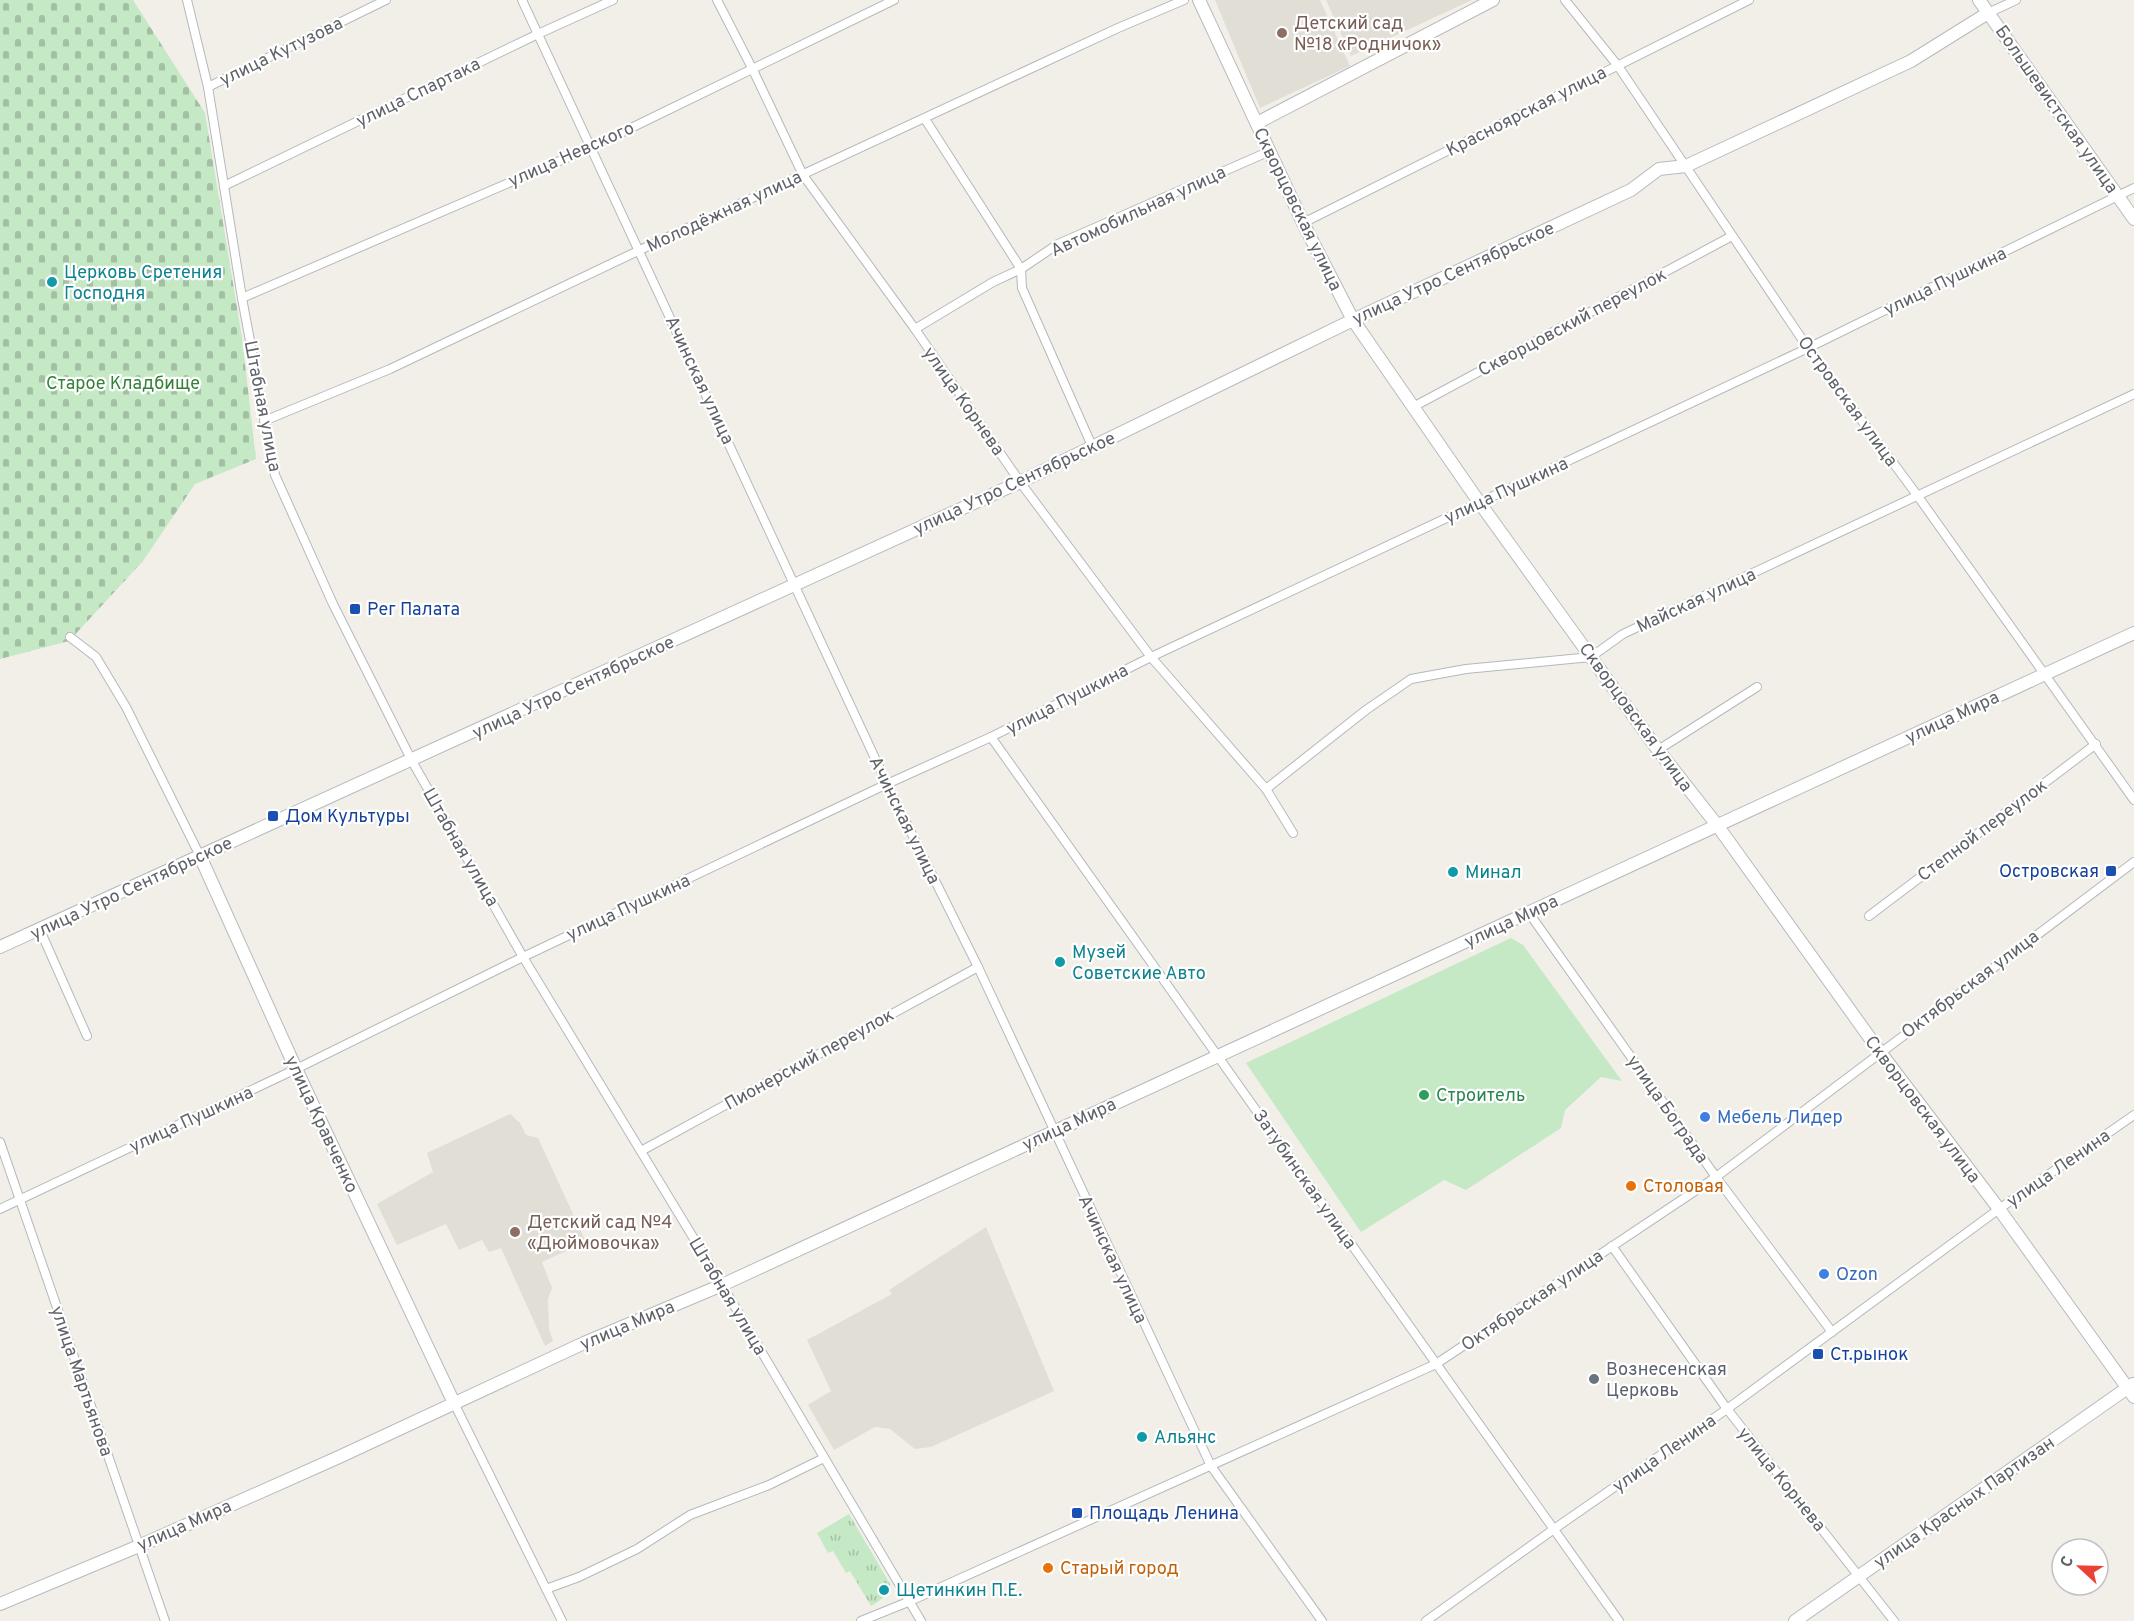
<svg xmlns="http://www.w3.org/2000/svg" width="2134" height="1621" font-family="Overpass,sans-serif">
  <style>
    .education { fill: #e1ded6 }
    .grass { fill: url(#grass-tufts) }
    .cemetery { fill: url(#cemetery-stones) }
    .pitch { fill: #c5e8c5 }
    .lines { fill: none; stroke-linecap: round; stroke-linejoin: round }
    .street-casing { stroke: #b5b8bc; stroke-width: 10 }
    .secondary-casing { stroke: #b6babf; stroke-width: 14 }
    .street { stroke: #fff; stroke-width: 8 }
    .secondary { stroke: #fff; stroke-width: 12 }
    .education-dot { fill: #8d6e63; stroke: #fff; stroke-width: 2 }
    .culture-dot { fill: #0f9aa8; stroke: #fff; stroke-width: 2 }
    .transit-dot { fill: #1a4fb4; stroke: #fff; stroke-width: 2 }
    .leisure-dot { fill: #2e9e5b; stroke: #fff; stroke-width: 2 }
    .shop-dot { fill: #3f7fe0; stroke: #fff; stroke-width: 2 }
    .food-dot { fill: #e8710a; stroke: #fff; stroke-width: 2 }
    .worship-dot { fill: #6b7280; stroke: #fff; stroke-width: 2 }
    .labels { text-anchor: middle; stroke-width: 4.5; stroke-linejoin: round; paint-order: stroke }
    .education-label { font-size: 18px; fill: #785e54; stroke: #fff; text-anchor: start }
    .street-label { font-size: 18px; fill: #5f6368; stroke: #fff }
    .culture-label { font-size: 18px; fill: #0d838f; stroke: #fff; text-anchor: start }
    .park-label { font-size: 18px; fill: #348238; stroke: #fff }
    .transit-label { font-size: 18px; fill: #164399; stroke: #fff; text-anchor: start }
    .leisure-label { font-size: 18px; fill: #27864d; stroke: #fff; text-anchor: start }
    .shop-label { font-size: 18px; fill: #366cbe; stroke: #fff; text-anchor: start }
    .food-label { font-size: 18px; fill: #c56008; stroke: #fff; text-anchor: start }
    .worship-label { font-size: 18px; fill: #5b616d; stroke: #fff; text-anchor: start }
  </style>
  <defs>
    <pattern id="grass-tufts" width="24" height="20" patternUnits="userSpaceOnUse" patternTransform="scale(1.5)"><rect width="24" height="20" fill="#c5e8c5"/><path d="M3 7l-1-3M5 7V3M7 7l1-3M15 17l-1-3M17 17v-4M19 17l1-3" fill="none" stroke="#a3c0a4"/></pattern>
    <pattern id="cemetery-stones" width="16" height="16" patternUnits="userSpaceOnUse" patternTransform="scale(1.5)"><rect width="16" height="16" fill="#c5e8c5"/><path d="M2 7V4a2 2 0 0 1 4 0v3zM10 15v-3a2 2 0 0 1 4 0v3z" fill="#a3c0a4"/></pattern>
  </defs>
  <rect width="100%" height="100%" fill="#f1efe8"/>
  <g class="education">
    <polygon points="1215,0 1320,0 1350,66 1260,108"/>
    <polygon points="1326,0 1472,0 1351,56"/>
    <polygon points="510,1114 520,1123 526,1135 538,1138 586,1242 542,1262 552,1288 548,1299 549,1329 553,1341 545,1346 501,1248 489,1252 482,1240 459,1250 446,1224 397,1245 377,1204 433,1172 427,1153"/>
    <polygon points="986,1227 1054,1391 931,1447 915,1449 890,1429 875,1427 834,1450 808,1405 831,1391 807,1340 892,1294 889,1290"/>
  </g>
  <path class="grass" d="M 849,1514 L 890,1584 C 888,1596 881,1600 871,1606 L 850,1571 L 846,1573 L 833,1551 L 828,1553 L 817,1533 Z"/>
  <polygon class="cemetery" points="0,0 133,0 205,113 242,338 256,459 195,484 143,561 69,641 0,659"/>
  <polygon class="pitch" points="1511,938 1523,945 1622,1081 1601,1077 1565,1110 1561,1128 1466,1190 1444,1180 1361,1232 1246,1063"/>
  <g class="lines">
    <g class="street-casing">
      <g id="street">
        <polyline points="187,0 208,87 242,298 275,475 333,604 412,761 523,957 722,1285 921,1621"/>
        <polyline points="522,0 887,784 978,967 1211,1466 1322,1621"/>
        <polyline points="717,0 752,68 803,175 915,329 1020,482 1151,657 1266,789 1293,833"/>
        <polyline points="1565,0 1618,66 1808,348 1917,495 2134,800"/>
        <polyline points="1988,13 2016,0"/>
        <polyline points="208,87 386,0"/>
        <polyline points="925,119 1021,269 1022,288 1092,446"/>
        <polyline points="224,186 538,34 613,0"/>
        <polyline points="1303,223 1749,0"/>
        <polyline points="242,298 592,147 894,0"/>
        <polyline points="915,329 993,282 1021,269 1058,244 1270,151"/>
        <polyline points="1413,407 1732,236"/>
        <polyline points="264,421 390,369 640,250 1118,28 1184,0"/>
        <polyline points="70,637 96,657 126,707 200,856"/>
        <polyline points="991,737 1619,1621"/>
        <polyline points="1658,750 1757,687"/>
        <polyline points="1266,789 1366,710 1411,679 1466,669 1591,657 1623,634 2134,394"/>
        <polyline points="1529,913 1716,1177 1832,1332"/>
        <polyline points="1869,916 2096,744"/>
        <polyline points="40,930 87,1036"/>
        <polyline points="0,1142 165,1621"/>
        <polyline points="641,1151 978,967"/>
        <polyline points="0,1209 296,1069 523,957 887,784 991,737 1151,657 1808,348 2134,188"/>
        <polyline points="1612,1246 1727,1409 1894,1621"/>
        <polyline points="454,1403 562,1621"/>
        <polyline points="546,1589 579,1577 637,1549 690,1515 769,1485 824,1458"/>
        <polyline points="861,1621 908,1602 1436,1364 1716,1177 2134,862"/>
        <polyline points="1426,1621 1554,1529 1727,1409 1999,1209 2134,1115"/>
      </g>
    </g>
    <g class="secondary-casing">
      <g id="secondary">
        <polyline points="1199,0 1303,223 1353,320 1479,502 1658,750 1717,825 1880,1052 1999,1209 2134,1397"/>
        <polyline points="1979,0 2134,219"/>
        <polyline points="1257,123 1493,0"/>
        <polyline points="200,856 296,1069 454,1403"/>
        <polyline points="0,947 1020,482 1353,320 1631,190 1659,169 1686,166 1911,61 1988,13"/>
        <polyline points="0,1604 139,1546 339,1457 584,1343 722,1285 2134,633"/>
        <polyline points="1795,1621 2133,1384"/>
      </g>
    </g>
    <use href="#street" class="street"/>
    <use href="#secondary" class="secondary"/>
  </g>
  <g class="education-dot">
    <circle cx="1282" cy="33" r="6"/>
    <circle cx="515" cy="1232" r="6"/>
  </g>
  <g class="culture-dot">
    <circle cx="52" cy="282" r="6"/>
    <circle cx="1453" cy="872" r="6"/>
    <circle cx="1060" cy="962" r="6"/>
    <circle cx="1142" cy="1437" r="6"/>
    <circle cx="884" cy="1590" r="6"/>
  </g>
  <g class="transit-dot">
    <rect x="349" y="603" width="12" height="12" rx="3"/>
    <rect x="267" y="810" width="12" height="12" rx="3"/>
    <rect x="2105" y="865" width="12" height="12" rx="3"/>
    <rect x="1812" y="1348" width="12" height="12" rx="3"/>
    <rect x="1071" y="1507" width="12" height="12" rx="3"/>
  </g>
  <circle class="leisure-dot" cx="1424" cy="1095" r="6"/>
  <g class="shop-dot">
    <circle cx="1705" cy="1117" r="6"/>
    <circle cx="1824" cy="1274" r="6"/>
  </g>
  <g class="food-dot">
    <circle cx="1631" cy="1186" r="6"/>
    <circle cx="1048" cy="1568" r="6"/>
  </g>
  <circle class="worship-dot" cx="1594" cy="1379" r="6"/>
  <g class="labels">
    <g class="education-label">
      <text x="1294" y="29">Детский сад<tspan x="1294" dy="21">№18 «Родничок»</tspan></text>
      <text x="527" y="1228">Детский сад №4<tspan x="527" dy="21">«Дюймовочка»</tspan></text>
    </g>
    <g class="street-label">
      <text transform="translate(281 51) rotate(-26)" y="6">улица Кутузова</text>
      <text transform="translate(418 92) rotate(-26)" y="6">улица Спартака</text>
      <text transform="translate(2057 109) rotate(55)" y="6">Большевистская улица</text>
      <text transform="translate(1526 111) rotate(-27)" y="6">Красноярская улица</text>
      <text transform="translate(571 154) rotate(-24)" y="6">улица Невского</text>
      <text transform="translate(1298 209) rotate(64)" y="6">Скворцовская улица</text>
      <text transform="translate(724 211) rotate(-25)" y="6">Молодёжная улица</text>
      <text transform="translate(1138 211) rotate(-25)" y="6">Автомобильная улица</text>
      <text transform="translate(1453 273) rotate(-25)" y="6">улица Утро Сентябрьское</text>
      <text transform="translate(1945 281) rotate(-26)" y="6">улица Пушкина</text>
      <text transform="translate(1572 322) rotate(-28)" y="6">Скворцовский переулок</text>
      <text transform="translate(700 380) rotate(65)" y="6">Ачинская улица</text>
      <text transform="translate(964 401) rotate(55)" y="6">улица Корнева</text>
      <text transform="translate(1848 401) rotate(54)" y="6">Островская улица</text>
      <text transform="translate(263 406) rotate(79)" y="6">Штабная улица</text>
      <text transform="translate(1014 483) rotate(-25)" y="6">улица Утро Сентябрьское</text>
      <text transform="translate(1506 490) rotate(-25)" y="6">улица Пушкина</text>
      <text transform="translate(1696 600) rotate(-25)" y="6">Майская улица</text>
      <text transform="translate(573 687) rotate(-25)" y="6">улица Утро Сентябрьское</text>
      <text transform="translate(1067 699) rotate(-27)" y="6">улица Пушкина</text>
      <text transform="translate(1636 717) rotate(54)" y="6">Скворцовская улица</text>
      <text transform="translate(1952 717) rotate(-25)" y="6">улица Мира</text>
      <text transform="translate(905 820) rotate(64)" y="6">Ачинская улица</text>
      <text transform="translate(1982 830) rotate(-37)" y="6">Степной переулок</text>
      <text transform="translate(461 847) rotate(60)" y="6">Штабная улица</text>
      <text transform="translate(131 888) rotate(-25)" y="6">улица Утро Сентябрьское</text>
      <text transform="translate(628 907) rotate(-25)" y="6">улица Пушкина</text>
      <text transform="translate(1511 921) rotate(-25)" y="6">улица Мира</text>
      <text transform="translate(1970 984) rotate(-37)" y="6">Октябрьская улица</text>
      <text transform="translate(809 1059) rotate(-29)" y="6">Пионерский переулок</text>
      <text transform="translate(1668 1109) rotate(55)" y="6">улица Бограда</text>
      <text transform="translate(1923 1109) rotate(53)" y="6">Скворцовская улица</text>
      <text transform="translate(191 1119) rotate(-25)" y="6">улица Пушкина</text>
      <text transform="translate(322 1124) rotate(65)" y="6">улица Кравченко</text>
      <text transform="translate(1069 1124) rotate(-25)" y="6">улица Мира</text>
      <text transform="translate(2058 1168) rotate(-35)" y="6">улица Ленина</text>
      <text transform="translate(1305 1179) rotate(55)" y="6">Затубинская улица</text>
      <text transform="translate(1113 1259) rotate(65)" y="6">Ачинская улица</text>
      <text transform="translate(728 1296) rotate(59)" y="6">Штабная улица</text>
      <text transform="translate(1532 1300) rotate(-34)" y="6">Октябрьская улица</text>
      <text transform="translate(627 1325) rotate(-23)" y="6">улица Мира</text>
      <text transform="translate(82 1381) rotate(71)" y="6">улица Мартьянова</text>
      <text transform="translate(1664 1453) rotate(-35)" y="6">улица Ленина</text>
      <text transform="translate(1782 1479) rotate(51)" y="6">улица Корнева</text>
      <text transform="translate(1964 1502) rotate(-35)" y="6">улица Красных Партизан</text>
      <text transform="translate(184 1525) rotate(-24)" y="6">улица Мира</text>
    </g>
    <g class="culture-label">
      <text x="64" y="278">Церковь Сретения<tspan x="64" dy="21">Господня</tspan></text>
      <text x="1465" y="878">Минал</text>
      <text x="1072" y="958">Музей<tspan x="1072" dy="21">Советские Авто</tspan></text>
      <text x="1154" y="1443">Альянс</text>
      <text x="896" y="1596">Щетинкин П.Е.</text>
    </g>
    <g class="park-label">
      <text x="123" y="389">Старое Кладбище</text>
    </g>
    <g class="transit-label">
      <text x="367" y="615">Рег Палата</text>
      <text x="285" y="822">Дом Культуры</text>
      <text x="2099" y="877" text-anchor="end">Островская</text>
      <text x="1830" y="1360">Ст.рынок</text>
      <text x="1089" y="1519">Площадь Ленина</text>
    </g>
    <g class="leisure-label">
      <text x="1436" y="1101">Строитель</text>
    </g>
    <g class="shop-label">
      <text x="1717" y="1123">Мебель Лидер</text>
      <text x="1836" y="1280">Ozon</text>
    </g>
    <g class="food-label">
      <text x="1643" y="1192">Столовая</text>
      <text x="1060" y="1574">Старый город</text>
    </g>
    <g class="worship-label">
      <text x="1606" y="1375">Вознесенская<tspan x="1606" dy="21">Церковь</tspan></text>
    </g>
  </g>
  <g transform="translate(2080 1567) rotate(292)"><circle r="28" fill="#ffffff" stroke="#bfc1c3" stroke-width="1.5"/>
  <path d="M0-4.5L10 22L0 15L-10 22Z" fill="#ea4335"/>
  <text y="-9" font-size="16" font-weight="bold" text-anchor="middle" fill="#5f6368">С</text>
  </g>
</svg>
